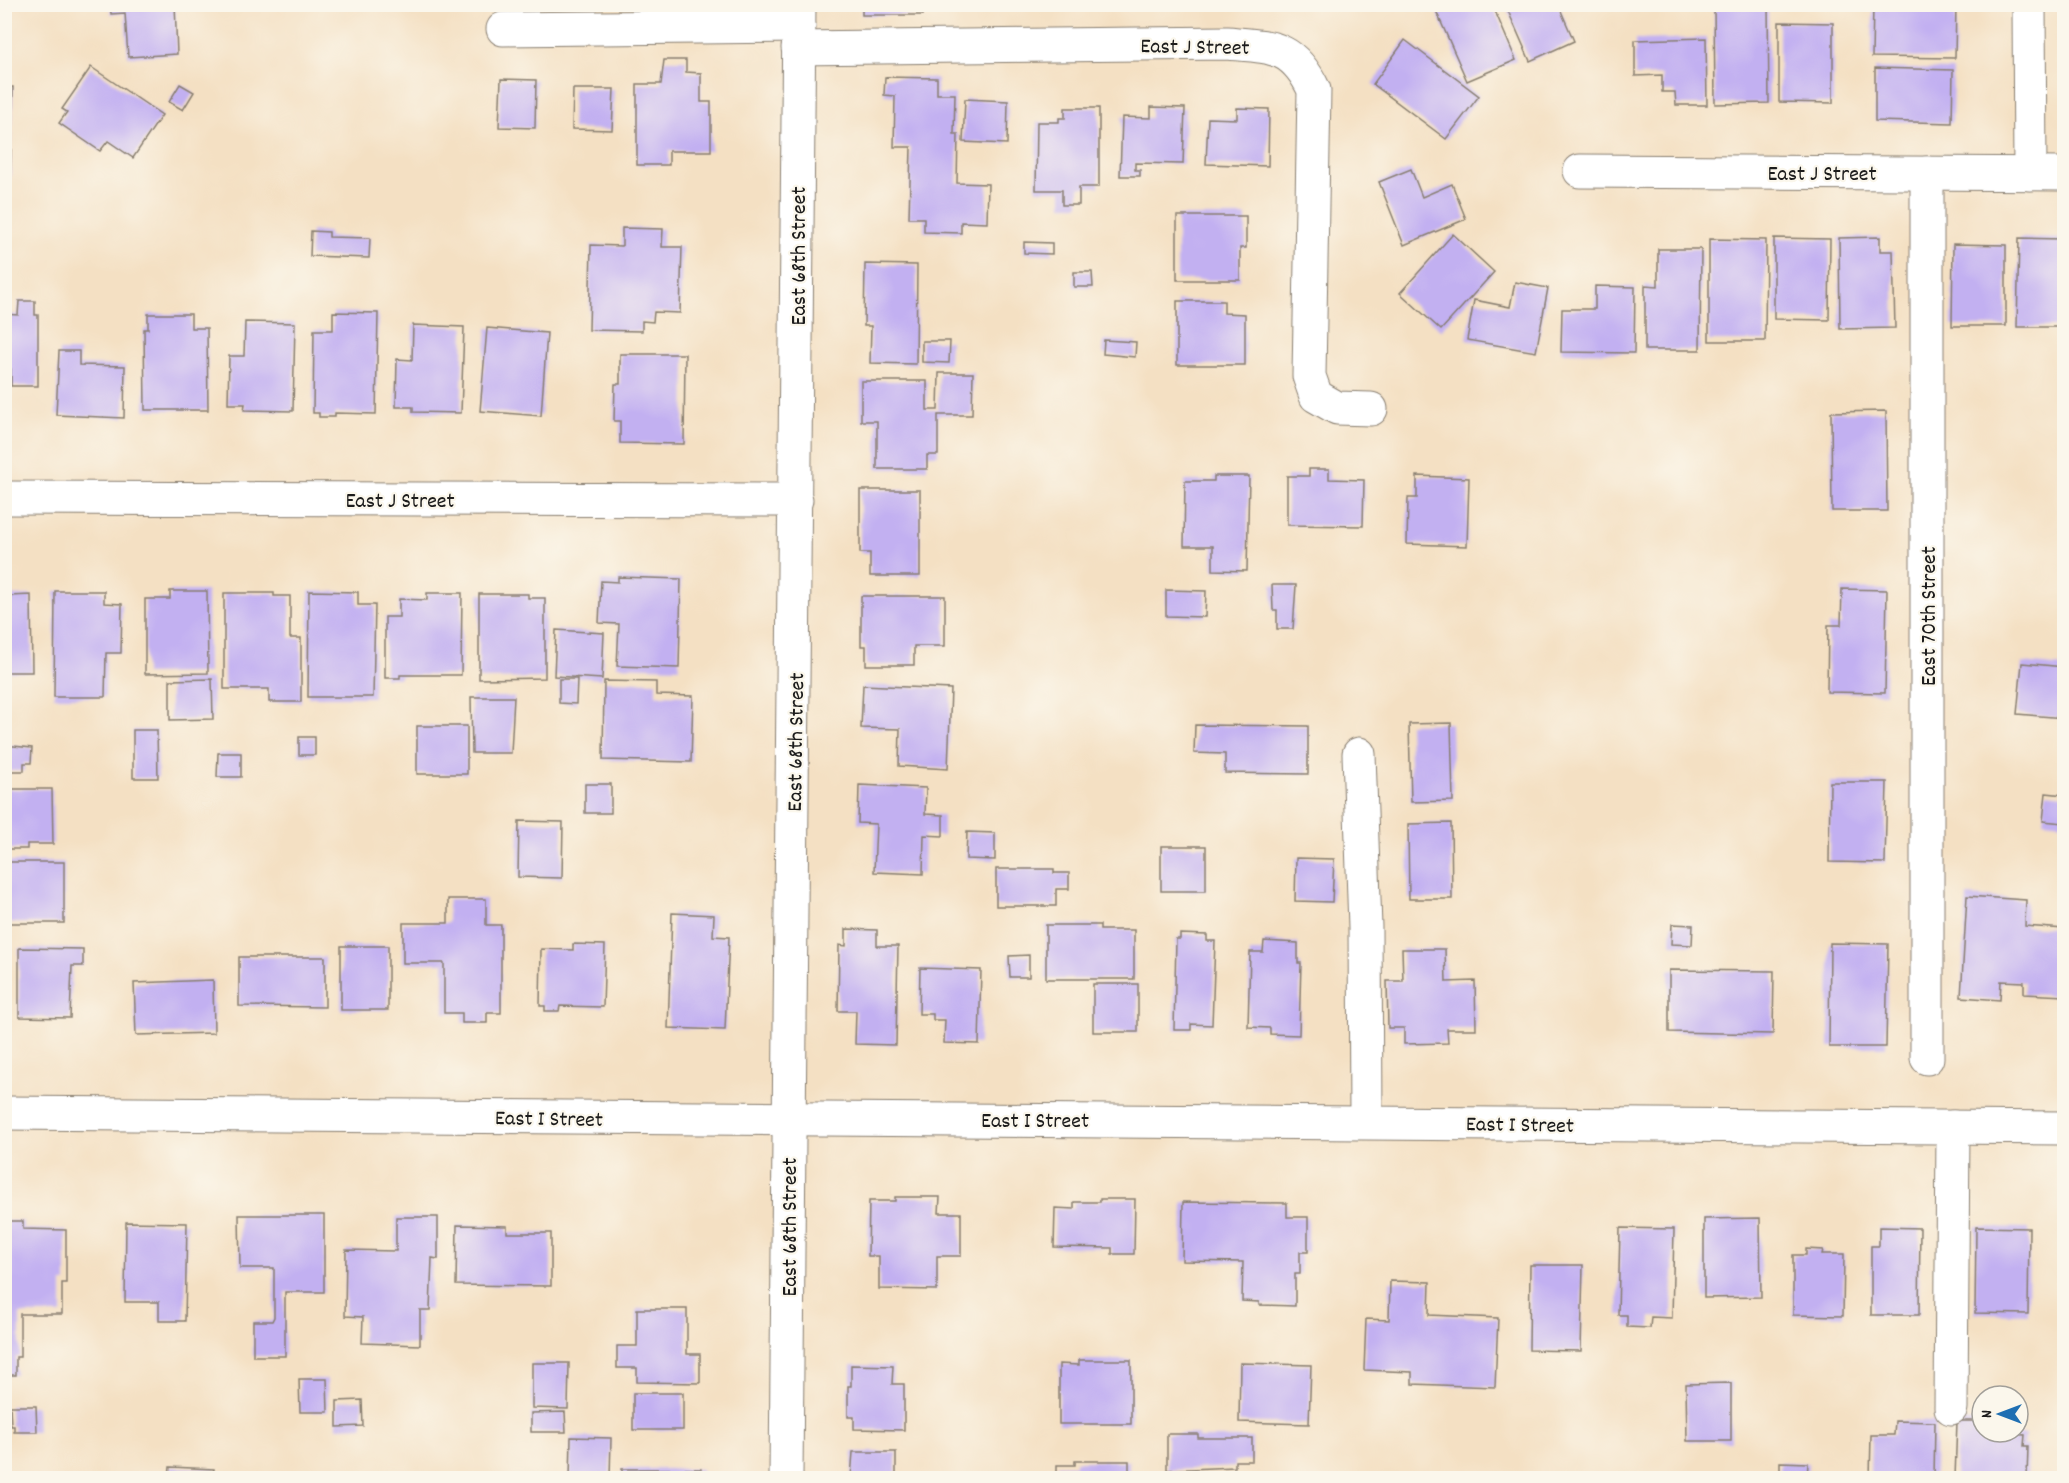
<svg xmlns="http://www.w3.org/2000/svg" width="2069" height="1483" font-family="Dekko,sans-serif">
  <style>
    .building { fill: #c2b0f1 }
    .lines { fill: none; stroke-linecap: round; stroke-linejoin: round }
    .minor-casing { stroke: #887e70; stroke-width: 35 }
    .minor { stroke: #fff; stroke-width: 33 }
    .labels { text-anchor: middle; stroke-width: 4.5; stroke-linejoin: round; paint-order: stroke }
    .street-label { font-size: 22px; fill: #1c1c1c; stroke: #fbf7ec }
  </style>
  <rect width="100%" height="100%" fill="#fbf7ec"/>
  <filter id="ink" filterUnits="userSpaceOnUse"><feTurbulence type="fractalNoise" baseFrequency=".0167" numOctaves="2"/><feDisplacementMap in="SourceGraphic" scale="12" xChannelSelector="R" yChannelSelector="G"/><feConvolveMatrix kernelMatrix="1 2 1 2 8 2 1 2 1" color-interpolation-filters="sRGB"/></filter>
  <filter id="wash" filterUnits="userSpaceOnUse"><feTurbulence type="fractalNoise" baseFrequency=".008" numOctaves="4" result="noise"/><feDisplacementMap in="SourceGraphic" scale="24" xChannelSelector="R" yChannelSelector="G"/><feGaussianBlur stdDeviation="1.35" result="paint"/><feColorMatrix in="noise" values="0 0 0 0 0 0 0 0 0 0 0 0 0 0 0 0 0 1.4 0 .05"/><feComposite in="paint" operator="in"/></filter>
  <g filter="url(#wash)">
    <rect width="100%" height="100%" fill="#f4e0c3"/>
    <g id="blocks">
      <g class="building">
        <polygon points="110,4 175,4 177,54 128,57 125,13 111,14"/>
        <rect x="862" y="4" width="61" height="11"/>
        <polygon points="1433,4 1492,4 1516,60 1467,81"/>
        <polygon points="1505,4 1558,4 1574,41 1530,61"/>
        <polygon points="1714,4 1768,4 1769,103 1715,104"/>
        <polygon points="1873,4 1956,4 1955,58 1872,57"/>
        <polygon points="1779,22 1833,23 1833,103 1779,102"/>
        <polygon points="1706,38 1707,105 1676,105 1675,92 1662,92 1662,75 1635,76 1635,40"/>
        <polygon points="1405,40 1479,96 1446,139 1373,84"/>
        <polygon points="664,60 686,60 686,72 701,73 701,102 711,102 711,151 669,151 669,165 637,165 637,84 661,84"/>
        <polygon points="91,67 162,115 133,158 108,141 100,151 59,123 67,112 62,109"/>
        <polygon points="1875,68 1953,70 1952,123 1875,121"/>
        <polygon points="885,77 937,78 937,94 955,94 954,134 958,134 957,183 988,184 987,223 961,222 961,233 924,232 924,218 909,218 911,147 894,147 895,96 884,95"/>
        <polygon points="501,79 536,80 535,128 499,127"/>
        <polygon points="180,84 194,92 183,110 169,102"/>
        <polygon points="4,87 13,87 10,181 4,180"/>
        <polygon points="573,89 614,89 612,130 572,129"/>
        <polygon points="965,99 1008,101 1007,144 963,142"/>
        <polygon points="1151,107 1185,108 1183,164 1135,163 1135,170 1140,170 1140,176 1120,176 1122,117 1151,118"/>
        <polygon points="1065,108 1099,108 1099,187 1079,187 1079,205 1062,205 1062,190 1036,190 1037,122 1059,122 1059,118 1065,118"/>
        <polygon points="1237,108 1269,109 1268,166 1206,164 1208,118 1237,119"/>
        <polygon points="1411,169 1422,197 1452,184 1466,219 1404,245 1379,182"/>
        <polygon points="1177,216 1246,216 1246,248 1240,248 1240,280 1177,280"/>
        <polygon points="622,228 663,229 662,247 682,247 680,313 654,312 653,322 642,321 642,331 589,330 591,245 622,246"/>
        <polygon points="311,231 329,232 329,237 370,238 369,258 310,256"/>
        <polygon points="1453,234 1494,272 1441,330 1400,293"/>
        <polygon points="1880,237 1880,251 1893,251 1895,328 1840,329 1839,238"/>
        <polygon points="1774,238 1830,239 1829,320 1774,319"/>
        <polygon points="2019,238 2064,239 2064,327 2017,327"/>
        <polygon points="1709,239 1766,240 1765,341 1709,341"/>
        <polygon points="1024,242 1052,243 1052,254 1024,253"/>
        <polygon points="1953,244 2006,245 2006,326 1952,326"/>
        <polygon points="1658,249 1701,249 1700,350 1645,350 1645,285 1658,286"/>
        <polygon points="865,264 917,265 916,364 870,363 871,326 864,326"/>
        <polygon points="1074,272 1092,272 1093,287 1074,287"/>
        <polygon points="1515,282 1548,288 1536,352 1467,340 1474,300 1510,307"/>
        <polygon points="1595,286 1635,287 1634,353 1561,352 1562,309 1595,309"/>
        <polygon points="19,301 35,301 35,315 38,315 38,386 11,386 11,369 4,369 4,314 18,315"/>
        <polygon points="1177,301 1224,301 1224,313 1245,314 1245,365 1177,365"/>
        <polygon points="333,312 378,313 376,414 335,413 335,417 319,417 319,413 313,413 314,330 333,330"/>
        <polygon points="148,314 191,314 191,328 207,328 208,410 145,410 144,329 148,329"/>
        <polygon points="245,322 295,323 293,411 244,410 245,404 228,404 229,356 244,356"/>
        <polygon points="413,325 464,327 461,413 413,412 413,407 396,407 397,359 412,360"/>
        <polygon points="487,328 547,333 541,416 480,411"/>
        <polygon points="1104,340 1136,342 1135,357 1103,354"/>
        <polygon points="922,341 950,341 949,363 922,362"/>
        <polygon points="59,351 79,351 79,365 125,366 124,418 56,415"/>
        <polygon points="620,354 685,354 684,444 620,443 620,421 614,421 615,384 620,384"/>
        <polygon points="939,373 973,373 972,415 938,415 938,455 927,455 927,469 877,469 877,421 861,421 861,381 927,381 927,410 938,410"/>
        <polygon points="1886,411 1887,511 1832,511 1831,412"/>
        <polygon points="1309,469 1329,469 1329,479 1364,480 1363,526 1287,525 1287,476 1309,476"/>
        <polygon points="1214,476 1249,476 1247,571 1213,570 1213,546 1184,546 1185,481 1214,481"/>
        <polygon points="1417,476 1469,478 1467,546 1407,544 1408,498 1417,498"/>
        <polygon points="860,490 920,490 920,576 870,576 870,553 860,553"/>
        <polygon points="618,577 681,579 679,668 617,666 619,624 599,623 601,581 618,582"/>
        <polygon points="4,583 8,583 9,596 31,595 32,672 4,672"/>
        <polygon points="1272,585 1296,585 1293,629 1277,629 1277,610 1273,610"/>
        <polygon points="1842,589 1887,590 1885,693 1827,692 1828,625 1841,625"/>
        <polygon points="1166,590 1206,591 1205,617 1166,616"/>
        <polygon points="55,591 104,591 104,603 122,604 121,653 106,653 105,697 54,697"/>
        <polygon points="170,591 207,591 208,673 145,674 145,599 170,599"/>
        <polygon points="309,591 358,592 358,605 375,605 373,697 308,697"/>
        <polygon points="224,593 274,593 274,596 290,596 290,638 301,638 301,702 269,702 269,689 224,689"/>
        <polygon points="427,593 462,593 461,675 400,675 400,678 385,678 385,617 399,617 399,599 427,600"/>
        <polygon points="479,594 528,594 528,598 545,598 545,678 479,679"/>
        <polygon points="861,596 945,596 945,646 914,646 914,665 866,665 866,646 861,646"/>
        <polygon points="556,630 604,633 602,679 554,676"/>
        <polygon points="2022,663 2064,667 2064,718 2017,714"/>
        <polygon points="212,679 213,719 170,720 170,680"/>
        <polygon points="559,679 577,679 576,704 559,703"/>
        <polygon points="604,681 656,682 656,695 693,696 691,762 603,760"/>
        <polygon points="863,685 951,689 948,769 899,766 900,729 861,728"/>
        <polygon points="471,697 514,697 511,753 472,753"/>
        <polygon points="1451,723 1453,801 1411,802 1409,724"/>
        <polygon points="1195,725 1308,726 1308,774 1225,773 1225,754 1194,753"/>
        <rect x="417" y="726" width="50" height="48"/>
        <polygon points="133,730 157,730 158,778 133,778"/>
        <rect x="299" y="737" width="16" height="18"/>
        <polygon points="4,745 32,748 31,763 24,763 24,771 4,771"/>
        <polygon points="218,753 241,753 241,777 217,777"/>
        <polygon points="1830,782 1887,782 1885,863 1829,862"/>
        <rect x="585" y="784" width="26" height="29"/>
        <polygon points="859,785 926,788 925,814 943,815 943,836 924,835 923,874 874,872 876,824 858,823"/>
        <polygon points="4,789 52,789 53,844 27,844 27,849 4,849"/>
        <polygon points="2046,793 2064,795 2064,823 2043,821"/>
        <polygon points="519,821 563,822 562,878 518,877"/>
        <polygon points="1451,823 1452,899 1409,899 1408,824"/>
        <polygon points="967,832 995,833 995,860 966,859"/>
        <rect x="1161" y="846" width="45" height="45"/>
        <polygon points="1296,858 1334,859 1332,902 1295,901"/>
        <rect x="4" y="862" width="60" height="61"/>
        <polygon points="996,869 1054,869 1054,873 1069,873 1069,889 1056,889 1056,906 996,906"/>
        <polygon points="1967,896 2026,900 2025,926 2064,929 2064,996 2024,994 2024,982 2001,981 2000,1000 1961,997"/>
        <polygon points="448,899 486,899 486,925 501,925 501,1013 487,1013 487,1023 462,1023 462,1013 444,1013 444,963 403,963 403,923 448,923"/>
        <polygon points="672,913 714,915 713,936 729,937 725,1030 668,1028"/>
        <polygon points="1672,924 1693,925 1692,945 1671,944"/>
        <polygon points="1046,925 1100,925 1100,930 1134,930 1134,979 1046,979"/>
        <polygon points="846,929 877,930 877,946 898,946 896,1045 855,1044 856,1011 838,1011 839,945 846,946"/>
        <polygon points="1180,934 1207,935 1207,941 1215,941 1212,1025 1191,1024 1191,1030 1174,1030 1176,939 1180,939"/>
        <polygon points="1264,941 1298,943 1298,963 1301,963 1299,1035 1270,1034 1270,1028 1248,1027 1250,952 1263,952"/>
        <polygon points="1830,943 1888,944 1886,1047 1829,1047"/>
        <polygon points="573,944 605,945 603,1007 560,1006 559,1011 545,1011 545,1006 540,1006 541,949 573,950"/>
        <rect x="341" y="946" width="47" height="64"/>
        <polygon points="19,948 83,949 83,966 72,966 70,1018 19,1017"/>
        <polygon points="1402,949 1445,949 1446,982 1475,981 1476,1029 1447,1029 1448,1043 1404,1044 1404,1028 1388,1028 1387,981 1403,981"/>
        <polygon points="1029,955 1029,977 1010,977 1009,956"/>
        <polygon points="239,957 325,957 325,1007 239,1006"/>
        <polygon points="920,968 981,970 979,1044 944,1043 945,1020 933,1020 933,1014 919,1014"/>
        <polygon points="1669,970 1774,971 1773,1034 1669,1032"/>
        <polygon points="213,980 214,1033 136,1035 134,983"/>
        <rect x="1093" y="984" width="45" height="48"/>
        <polygon points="895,1197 940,1197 939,1213 961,1213 961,1256 937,1256 937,1290 879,1289 879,1256 868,1256 869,1201 895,1201"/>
        <polygon points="1100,1199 1135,1199 1134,1254 1112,1254 1112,1248 1054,1247 1055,1208 1074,1209 1074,1202 1100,1202"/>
        <polygon points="1183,1202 1287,1203 1287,1217 1308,1217 1308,1252 1300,1252 1300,1274 1295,1274 1295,1306 1259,1305 1259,1302 1242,1301 1243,1262 1182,1261"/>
        <polygon points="239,1215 324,1215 324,1292 285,1292 285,1356 253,1356 253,1321 272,1321 274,1317 274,1268 240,1268"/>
        <polygon points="396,1217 438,1217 438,1259 432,1258 430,1310 420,1310 420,1345 362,1343 363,1317 345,1316 346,1250 396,1251"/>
        <polygon points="1760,1218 1761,1297 1704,1298 1704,1219"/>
        <polygon points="4,1221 23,1221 23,1229 66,1230 66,1283 62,1283 62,1314 20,1314 20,1357 16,1357 16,1375 4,1375"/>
        <polygon points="126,1222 187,1223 185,1321 159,1321 159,1302 125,1302"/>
        <polygon points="457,1225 507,1226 507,1233 551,1233 551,1286 456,1285"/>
        <polygon points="1879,1227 1920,1228 1919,1315 1871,1315 1871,1246 1879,1246"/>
        <polygon points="1976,1227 2029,1228 2028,1314 1975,1313"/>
        <polygon points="1620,1228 1674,1229 1672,1318 1651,1317 1650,1328 1627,1327 1627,1315 1618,1315"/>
        <polygon points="1806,1249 1823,1250 1822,1254 1844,1254 1843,1316 1793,1315 1793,1255 1806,1255"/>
        <polygon points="1530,1265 1583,1265 1581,1351 1529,1350"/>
        <polygon points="1390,1281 1430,1282 1429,1315 1498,1318 1495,1387 1412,1384 1412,1372 1364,1370 1366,1319 1389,1320"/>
        <polygon points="637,1309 687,1309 687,1354 700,1354 700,1383 637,1382 637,1368 617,1368 617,1346 637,1346"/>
        <polygon points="1079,1360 1131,1360 1131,1424 1059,1424 1059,1364 1079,1365"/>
        <polygon points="532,1363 569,1363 568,1409 532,1408"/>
        <polygon points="1240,1363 1311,1365 1309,1424 1239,1422"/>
        <polygon points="851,1365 893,1366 892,1384 904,1384 904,1430 854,1429 854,1417 848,1417 848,1386 851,1386"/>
        <polygon points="299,1379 327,1379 328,1412 300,1412"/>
        <polygon points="1731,1383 1731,1441 1687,1441 1686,1384"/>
        <rect x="633" y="1393" width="50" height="37"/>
        <polygon points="362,1400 363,1426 337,1427 337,1401"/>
        <polygon points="10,1406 36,1406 37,1432 14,1432 14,1426 11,1426"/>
        <polygon points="565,1412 566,1432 531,1432 531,1413"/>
        <polygon points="1895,1421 1935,1422 1934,1478 1870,1478 1871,1435 1894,1435"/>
        <polygon points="1957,1421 1982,1421 1982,1432 2025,1435 2024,1446 2028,1446 2027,1478 1955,1478"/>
        <polygon points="1167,1434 1198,1434 1198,1438 1252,1438 1252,1461 1235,1461 1235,1467 1167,1470"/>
        <polygon points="571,1437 611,1438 610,1478 570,1478"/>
        <polygon points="853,1452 896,1452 896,1478 851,1478"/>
        <polygon points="1075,1461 1129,1461 1129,1478 1057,1478 1057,1465 1075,1465"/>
        <polygon points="1780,1462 1808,1463 1807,1478 1780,1477"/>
        <polygon points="170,1467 214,1469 213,1478 169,1478"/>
        <rect x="622" y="1469" width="79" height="9"/>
      </g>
    </g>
  </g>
  <g filter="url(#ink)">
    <use href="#blocks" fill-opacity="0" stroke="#887e70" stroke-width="1.5"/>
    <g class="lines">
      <g class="minor-casing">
        <g id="minor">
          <polyline points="2029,4 2030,174"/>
          <polyline points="503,29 799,26"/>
          <path d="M 798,48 L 1227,43 C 1272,47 1293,45 1314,90 L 1309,376 L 1316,396 L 1337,408 L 1371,409"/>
          <polyline points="1580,171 2064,174"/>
          <polyline points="1927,173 1927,1058"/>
          <polyline points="4,498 796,500"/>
          <polyline points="1359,754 1365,927 1366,1121"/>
          <polyline points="4,1113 2064,1128"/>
          <polyline points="1951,1408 1953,1127"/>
          <polyline points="786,1478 799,4"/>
        </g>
      </g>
      <use href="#minor" class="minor"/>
    </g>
  </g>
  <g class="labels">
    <g class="street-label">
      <text transform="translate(1195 45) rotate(1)" y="8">East J Street</text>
      <text x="1822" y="180">East J Street</text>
      <text transform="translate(797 256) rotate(-90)" y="8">East 68th Street</text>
      <text x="400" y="507">East J Street</text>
      <text transform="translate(1927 616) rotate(-90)" y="8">East 70th Street</text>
      <text transform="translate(794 742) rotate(-89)" y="8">East 68th Street</text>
      <text transform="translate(549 1117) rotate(1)" y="8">East I Street</text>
      <text x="1035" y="1127">East I Street</text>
      <text transform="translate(1520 1123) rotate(1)" y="8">East I Street</text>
      <text transform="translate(788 1227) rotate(-90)" y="8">East 68th Street</text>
    </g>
  </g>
  <rect width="2069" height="1483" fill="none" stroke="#fbf7ec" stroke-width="24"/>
  <g transform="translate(2000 1414) rotate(270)"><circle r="28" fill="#fbf7ec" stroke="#a29f99" stroke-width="1.5"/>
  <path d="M0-4.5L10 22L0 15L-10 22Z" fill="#1f6fb2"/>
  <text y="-9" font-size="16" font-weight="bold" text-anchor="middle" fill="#1c1c1c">N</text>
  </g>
</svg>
